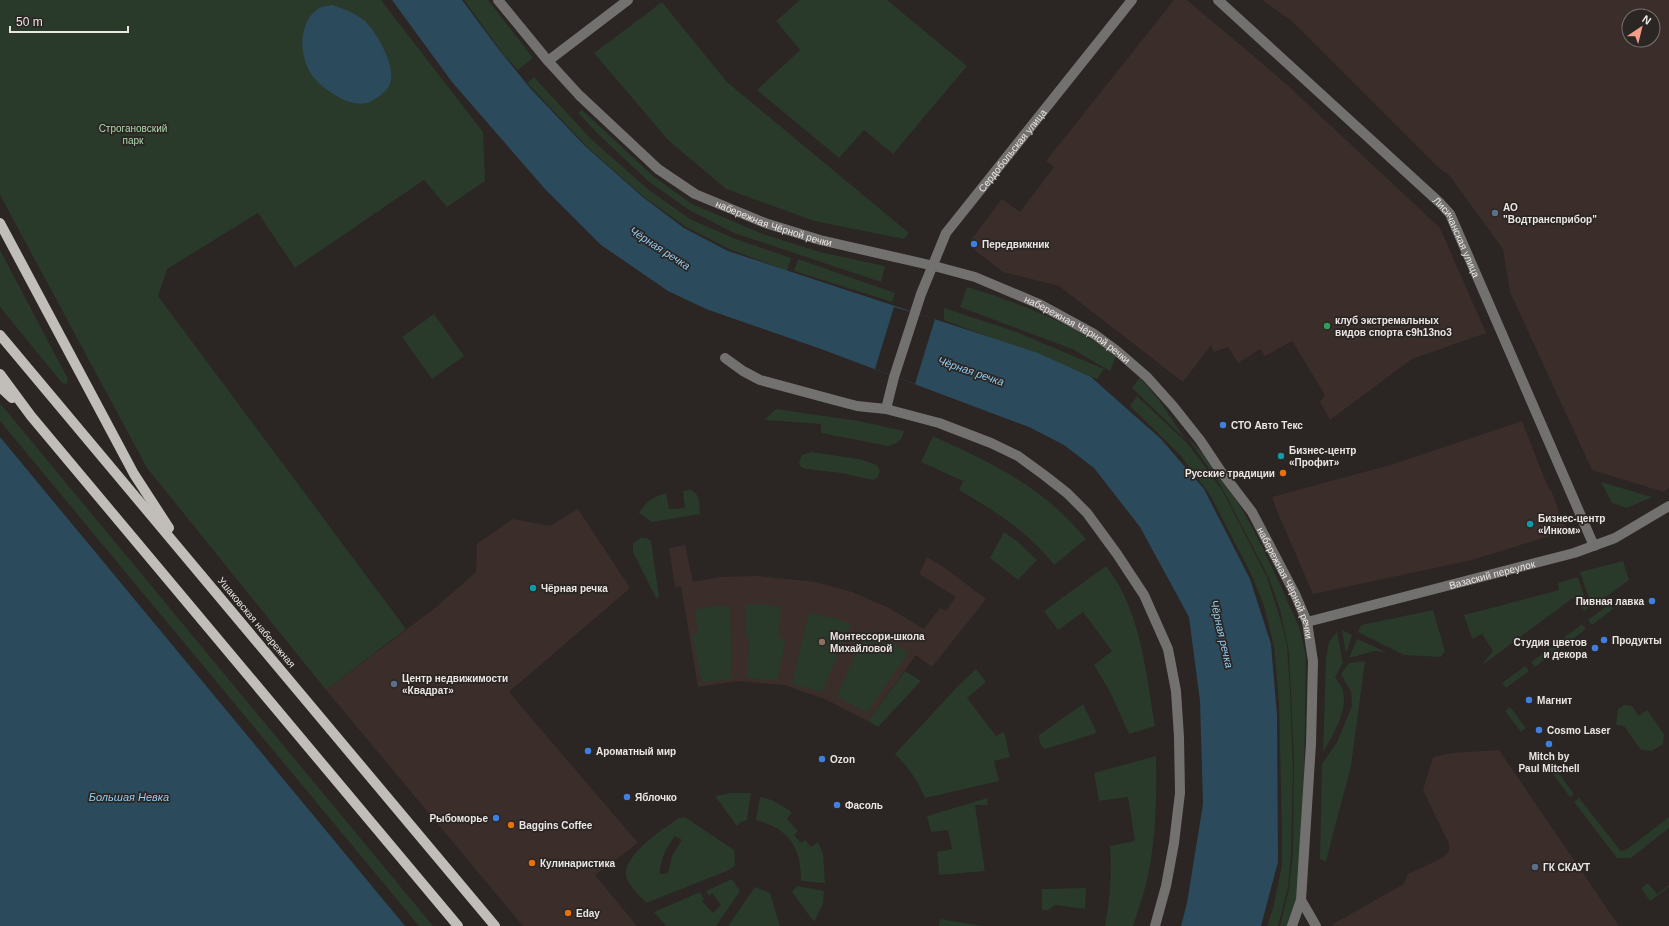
<svg xmlns="http://www.w3.org/2000/svg" width="1669" height="926" font-family="Arial,sans-serif">
  <style>
    .built { fill: #3b2e2a; fill-rule: evenodd }
    .green { fill: #29392a; fill-rule: evenodd }
    .water { fill: #2b4a5c }
    .pier { fill: #2b2523 }
    .lines { fill: none; stroke-linecap: round; stroke-linejoin: round }
    .minor { stroke: #73716f; stroke-width: 10 }
    .major { stroke: #c1bdb8; stroke-width: 10 }
    .service-dot { fill: #5c6f8a; stroke: #2b2523; stroke-width: 1.5 }
    .shop-dot { fill: #3f7fe0; stroke: #2b2523; stroke-width: 1.5 }
    .leisure-dot { fill: #2e9e5b; stroke: #2b2523; stroke-width: 1.5 }
    .culture-dot { fill: #0f9aa8; stroke: #2b2523; stroke-width: 1.5 }
    .food-dot { fill: #e8710a; stroke: #2b2523; stroke-width: 1.5 }
    .education-dot { fill: #8d6e63; stroke: #2b2523; stroke-width: 1.5 }
    .labels { text-anchor: middle; stroke-width: 3.5; stroke-linejoin: round; paint-order: stroke }
    .park-label { font-size: 10px; fill: #acdaae; stroke: #2b2523 }
    .street-label { font-size: 10px; fill: #eae6e4; stroke: #2b2523 }
    .poi-label { font-size: 10px; font-weight: bold; fill: #eae6e4; stroke: #2b2523; text-anchor: start }
    .water-label { font-size: 11px; font-style: italic; fill: #92cdf0; stroke: #2b2523 }
  </style>
  <rect width="100%" height="100%" fill="#2b2523"/>
  <g class="built">
    <polygon points="1174,0 1187,0 1284,82 1440,228 1486,333 1412,359 1330,420 1320,402 1325,395 1292,341 1265,356 1260,349 1238,363 1228,347 1214,352 1211,345 1183,382 1059,286 1003,272 972,248 971,240 1002,199 1020,212 1054,167 1046,161"/>
    <path d="M 1262,0 L 1669,0 L 1669,488 L 1664,492 L 1592,470 L 1510,292 L 1503,249 L 1449,175 L 1439,168 L 1292,21 ZM 1629,16 L 1653,16 L 1653,40 L 1629,40 Z"/>
    <polygon points="1522,421 1549,490 1551,490 1566,531 1472,560 1313,594 1275,506 1272,497 1390,465"/>
    <polygon points="578,509 630,588 509,692 638,843 595,875 637,926 523,926 326,690 435,608 476,572 477,544 513,519 550,526"/>
    <polygon points="685,545 693,582 720,577 757,576 816,582 852,592 889,608 924,629 940,608 946,611 956,597 919,574 927,557 942,566 986,599 932,667 916,655 868,721 825,699 784,685 738,681 698,687 681,586 675,587 669,548"/>
    <polygon points="1499,750 1619,926 1334,926 1333,924 1404,884 1408,874 1444,857 1449,851 1449,844 1423,790 1433,757 1452,753"/>
  </g>
  <g class="green">
    <polygon points="0,0 381,0 483,132 485,181 447,207 424,180 295,268 258,213 167,269 158,296 406,629 326,690 147,468 0,195"/>
    <polygon points="464,0 488,0 533,58 518,70 503,54"/>
    <polygon points="800,0 887,0 967,66 893,154 864,130 839,158 757,90 800,50 776,21"/>
    <polygon points="662,2 727,82 909,233 904,239 814,221 726,189 668,140 594,53"/>
    <polygon points="534,77 592,140 649,190 690,219 733,238 791,258 787,271 729,249 686,227 644,197 587,147 527,83"/>
    <polygon points="582,110 653,176 692,204 763,234 820,252 885,266 881,282 734,233 689,210 648,181 599,135 578,113"/>
    <polygon points="0,250 68,379 67,384 62,383 0,307"/>
    <polygon points="798,259 895,293 892,302 794,271"/>
    <path d="M 967,287 C 1021,303 1071,323 1116,356 L 1110,371 L 1072,349 L 960,307 Z"/>
    <polygon points="944,308 1014,331 1104,369 1097,379 944,320"/>
    <polygon points="434,314 464,356 432,379 402,337"/>
    <polygon points="1140,377 1159,400 1186,440 1132,388"/>
    <polygon points="1137,396 1188,444 1222,490 1267,577 1283,628 1287,646 1290,691 1293,770 1291,853 1288,888 1278,926 1267,926 1273,908 1282,865 1282,837 1279,703 1274,647 1264,606 1251,574 1210,495 1181,456 1130,406"/>
    <polygon points="0,403 433,926 419,926 0,421"/>
    <path d="M 776,409 L 859,421 L 904,431 C 902,440 898,444 888,446 L 821,433 L 821,424 L 764,420 Z"/>
    <path d="M 933,436 C 995,465 1041,485 1086,539 L 1054,565 C 1027,531 995,511 959,490 L 963,481 L 921,462 Z"/>
    <path d="M 1187,437 C 1240,488 1270,563 1300,629 L 1306,656 L 1304,789 L 1300,866 L 1294,915 L 1289,926 L 1280,926 L 1289,889 L 1293,852 L 1294,762 L 1289,652 L 1280,610 L 1269,578 L 1221,486 Z"/>
    <polygon points="811,452 859,459 877,465 880,471 878,477 873,480 841,473 807,469 801,467 799,462 802,455"/>
    <polygon points="1601,482 1652,497 1627,508 1612,503"/>
    <path d="M 690,490 C 701,494 699,503 700,514 L 652,522 L 639,513 C 646,501 653,497 666,493 L 669,509 L 685,508 L 683,491 Z"/>
    <polygon points="1004,532 1017,541 1037,560 1018,580 990,558"/>
    <polygon points="640,538 646,538 651,541 659,597 656,598 633,552 633,544"/>
    <polygon points="1623,561 1629,580 1592,607 1580,572"/>
    <path d="M 1106,566 C 1111,573 1117,581 1121,589 C 1143,632 1147,679 1155,726 L 1129,734 L 1110,692 L 1094,665 L 1112,651 L 1083,612 L 1058,630 L 1044,611 Z"/>
    <polygon points="1578,577 1588,608 1585,611 1573,598 1481,666 1493,651 1482,634 1472,639 1464,615 1559,590 1558,583"/>
    <polygon points="759,604 781,607 778,637 786,639 777,680 747,678 749,637 745,636 746,605"/>
    <polygon points="1610,604 1613,609 1592,625 1588,620"/>
    <polygon points="711,606 730,606 732,678 702,683 692,635 698,633 695,610"/>
    <polygon points="1433,610 1445,651 1441,657 1404,655 1358,632 1361,625"/>
    <polygon points="809,613 839,619 851,625 822,692 792,684"/>
    <polygon points="1582,624 1586,629 1565,645 1561,640"/>
    <polygon points="866,630 891,641 908,653 867,713 837,696"/>
    <polygon points="1342,630 1352,635 1346,654"/>
    <path d="M 1337,632 L 1343,663 L 1335,677 C 1337,681 1342,686 1343,691 C 1348,711 1333,735 1323,752 L 1326,658 L 1329,642 Z"/>
    <polygon points="1357,639 1386,652 1374,651 1349,658"/>
    <polygon points="1556,644 1559,649 1535,667 1531,662"/>
    <polygon points="1365,661 1351,766 1326,861 1320,859 1322,764 1337,742 1352,706 1351,692 1341,674 1349,663"/>
    <polygon points="1525,666 1529,671 1506,688 1502,683"/>
    <path d="M 976,669 L 986,682 L 967,698 L 996,736 L 1004,732 L 1010,757 L 994,761 L 999,781 L 925,798 C 918,781 908,767 895,754 L 959,685 Z"/>
    <polygon points="905,671 921,681 878,727 868,721"/>
    <path d="M 1083,704 L 1097,733 L 1045,749 C 1040,745 1039,742 1039,735 Z"/>
    <polygon points="1624,705 1632,706 1639,716 1647,710 1664,734 1663,744 1652,751 1641,750 1624,726 1616,725 1618,709"/>
    <polygon points="1510,707 1526,728 1521,732 1505,711"/>
    <polygon points="1545,755 1574,794 1570,797 1541,758"/>
    <path d="M 1156,756 C 1157,798 1156,847 1145,888 C 1142,901 1137,913 1133,926 L 1105,926 C 1110,899 1112,873 1110,846 L 1135,841 L 1128,797 L 1099,801 L 1094,773 Z"/>
    <polygon points="731,793 751,793 747,820 741,822 737,826 715,796"/>
    <path d="M 760,797 L 772,800 L 792,812 L 787,819 L 798,831 L 794,835 L 801,843 L 805,840 L 811,847 L 818,842 L 823,854 L 825,883 L 801,881 C 801,847 789,829 756,820 Z"/>
    <polygon points="987,798 988,805 975,805 985,871 939,875 937,852 952,849 948,830 931,832 927,816"/>
    <polygon points="1579,798 1621,851 1626,850 1669,817 1669,828 1631,858 1617,858 1574,802"/>
    <path d="M 685,817 L 734,850 L 735,866 L 727,871 L 646,903 C 640,896 632,889 628,881 C 616,858 664,829 679,818 ZM 675,836 L 682,840 L 672,856 L 668,873 L 660,874 C 660,859 666,848 675,836 Z"/>
    <polygon points="732,879 740,891 716,926 666,926 654,912 700,892 704,899 702,901 713,913 721,905 712,893 709,896 706,891"/>
    <polygon points="1648,883 1657,894 1669,885 1669,887 1650,901 1641,888"/>
    <polygon points="797,886 824,891 823,904 814,922 792,892"/>
    <polygon points="755,887 770,893 780,926 728,926"/>
    <polygon points="1086,888 1085,909 1055,905 1048,910 1042,910 1042,889"/>
    <polygon points="940,919 983,926 939,926"/>
  </g>
  <g class="water">
    <polygon points="392,0 462,0 500,51 530,88 585,146 644,198 684,228 728,251 1038,353 1091,377 1161,439 1204,489 1250,579 1271,644 1277,715 1278,862 1261,926 1181,926 1187,903 1203,804 1200,701 1189,617 1140,527 1094,468 1064,445 1029,427 821,349 706,309 668,291 601,245 544,188 452,82"/>
    <path d="M 332,5 C 344,9 355,13 365,21 C 377,33 397,67 390,84 C 385,94 376,99 367,103 C 358,105 348,102 340,98 C 332,93 323,88 316,80 C 299,62 296,24 318,9 C 322,6 328,6 332,5 Z"/>
    <polygon points="0,437 405,926 0,926"/>
  </g>
  <polygon class="pier" points="894,307 935,319 915,384 875,369"/>
  <g class="lines">
    <g class="minor">
      <path id="s1" d="M 498,0 L 548,61 L 579,95 L 658,169 L 695,194 L 765,223 L 820,240 L 934,266 L 975,277 L 1039,304 L 1094,334 L 1117,351 L 1147,377 L 1173,406 L 1200,440 L 1220,470 L 1252,512 L 1295,594 L 1307,622 L 1313,661 L 1311,744 L 1301,900 L 1292,926"/>
      <path id="s2" d="M 1218,0 L 1440,203 L 1450,214 L 1594,546"/>
      <polyline points="548,61 628,0"/>
      <polyline points="725,358 743,371 760,380 838,401 857,406 886,409 939,423 991,443 1018,456 1044,475 1067,493 1087,513 1117,554 1144,595 1168,649 1176,691 1179,737 1180,793 1174,843 1166,886 1155,926"/>
      <path id="s3" d="M 886,409 L 894,377 L 921,294 L 946,233 L 1132,0"/>
      <path id="s4" d="M 1307,622 L 1574,553 L 1615,538 L 1669,506"/>
      <polyline points="1301,900 1316,926"/>
    </g>
    <g class="major">
      <polyline points="0,223 134,474 169,528"/>
      <polyline points="0,335 495,926"/>
      <polyline points="0,374 31,416 458,926"/>
      <polyline points="0,387 12,398"/>
    </g>
  </g>
  <g class="service-dot">
    <circle cx="1495" cy="213" r="4"/>
    <circle cx="394" cy="684" r="4"/>
    <circle cx="1535" cy="867" r="4"/>
  </g>
  <g class="shop-dot">
    <circle cx="974" cy="244" r="4"/>
    <circle cx="1223" cy="425" r="4"/>
    <circle cx="1652" cy="601" r="4"/>
    <circle cx="1604" cy="640" r="4"/>
    <circle cx="1595" cy="648" r="4"/>
    <circle cx="1529" cy="700" r="4"/>
    <circle cx="1539" cy="730" r="4"/>
    <circle cx="1549" cy="744" r="4"/>
    <circle cx="588" cy="751" r="4"/>
    <circle cx="822" cy="759" r="4"/>
    <circle cx="627" cy="797" r="4"/>
    <circle cx="837" cy="805" r="4"/>
    <circle cx="496" cy="818" r="4"/>
  </g>
  <circle class="leisure-dot" cx="1327" cy="326" r="4"/>
  <g class="culture-dot">
    <circle cx="1281" cy="456" r="4"/>
    <circle cx="1530" cy="524" r="4"/>
    <circle cx="533" cy="588" r="4"/>
  </g>
  <g class="food-dot">
    <circle cx="1283" cy="473" r="4"/>
    <circle cx="511" cy="825" r="4"/>
    <circle cx="532" cy="863" r="4"/>
    <circle cx="568" cy="913" r="4"/>
  </g>
  <circle class="education-dot" cx="822" cy="642" r="4"/>
  <g class="labels">
    <g class="park-label">
      <text x="133" y="132">Строгановский<tspan x="133" dy="12">парк</tspan></text>
    </g>
    <g class="street-label">
      <text dy="4" stroke="none"><textPath href="#s3" startOffset="292">Сердобольская улица</textPath></text>
      <text dy="4" stroke="none"><textPath href="#s1" startOffset="362">набережная Чёрной речки</textPath></text>
      <text dy="4" stroke="none"><textPath href="#s2" startOffset="339">Лисичанская улица</textPath></text>
      <text dy="4" stroke="none"><textPath href="#s1" startOffset="686">набережная Чёрной речки</textPath></text>
      <text dy="4" stroke="none"><textPath href="#s4" startOffset="191">Вазаский переулок</textPath></text>
      <text dy="4" stroke="none"><textPath href="#s1" startOffset="1021">набережная Чёрной речки</textPath></text>
      <text transform="translate(257 622) rotate(50)" y="4">Ушаковская набережная</text>
    </g>
    <g class="poi-label">
      <text x="1503" y="211">АО<tspan x="1503" dy="12">"Водтрансприбор"</tspan></text>
      <text x="982" y="248">Передвижник</text>
      <text x="1335" y="324">клуб экстремальных<tspan x="1335" dy="12">видов спорта c9h13no3</tspan></text>
      <text x="1231" y="429">СТО Авто Текс</text>
      <text x="1289" y="454">Бизнес-центр<tspan x="1289" dy="12">«Профит»</tspan></text>
      <text x="1275" y="477" text-anchor="end">Русские традиции</text>
      <text x="1538" y="522">Бизнес-центр<tspan x="1538" dy="12">«Инком»</tspan></text>
      <text x="541" y="592">Чёрная речка</text>
      <text x="1644" y="605" text-anchor="end">Пивная лавка</text>
      <text x="830" y="640">Монтессори-школа<tspan x="830" dy="12">Михайловой</tspan></text>
      <text x="1612" y="644">Продукты</text>
      <text x="1587" y="646" text-anchor="end">Студия цветов<tspan x="1587" dy="12">и декора</tspan></text>
      <text x="402" y="682">Центр недвижимости<tspan x="402" dy="12">«Квадрат»</tspan></text>
      <text x="1537" y="704">Магнит</text>
      <text x="1547" y="734">Cosmo Laser</text>
      <text x="596" y="755">Ароматный мир</text>
      <text x="1549" y="760" text-anchor="middle">Mitch by<tspan x="1549" dy="12">Paul Mitchell</tspan></text>
      <text x="830" y="763">Ozon</text>
      <text x="635" y="801">Яблочко</text>
      <text x="845" y="809">Фасоль</text>
      <text x="488" y="822" text-anchor="end">Рыбоморье</text>
      <text x="519" y="829">Baggins Coffee</text>
      <text x="540" y="867">Кулинаристика</text>
      <text x="1543" y="871">ГК СКАУТ</text>
      <text x="576" y="917">Eday</text>
    </g>
    <g class="water-label">
      <text transform="translate(660 248) rotate(33)" y="4">Чёрная речка</text>
      <text transform="translate(971 371) rotate(19)" y="4">Чёрная речка</text>
      <text transform="translate(1222 634) rotate(77)" y="4">Чёрная речка</text>
      <text x="129" y="801">Большая Невка</text>
    </g>
  </g>
  <g transform="translate(1641 28) rotate(35)"><circle r="19" fill="#2b2523" stroke="#777270"/>
  <path d="M0-3L7 15L0 10L-7 15Z" fill="#f49e8a"/>
  <text y="-6" font-size="11" font-weight="bold" text-anchor="middle" fill="#eae6e4">N</text>
  </g>
  <path d="M10 26v6h118v-6" fill="none" stroke="#eae6e4" stroke-width="2"/>
  <text x="16" y="26" font-size="12" fill="#eae6e4" stroke="#2b2523" stroke-width="3" paint-order="stroke">50 m</text>
</svg>
